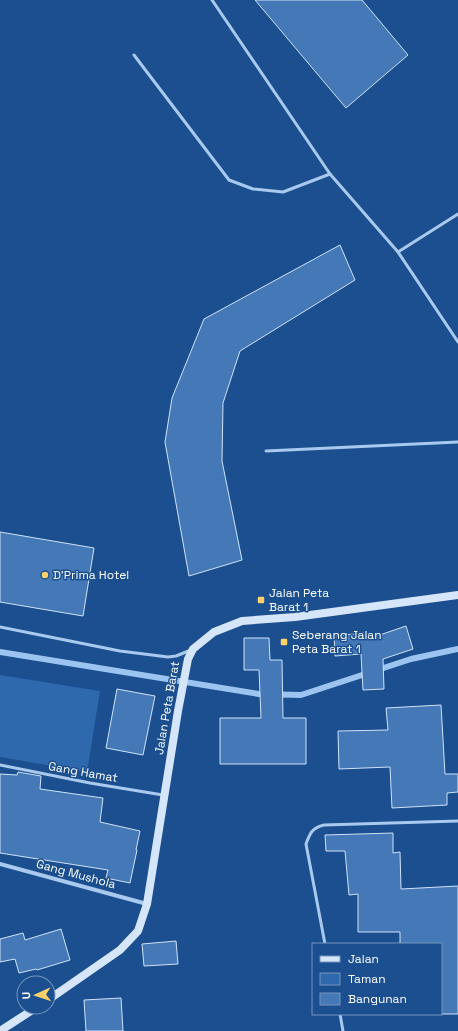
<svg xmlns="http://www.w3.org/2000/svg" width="458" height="1031" font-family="'Space Grotesk',sans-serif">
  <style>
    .green { fill: #2e69ad }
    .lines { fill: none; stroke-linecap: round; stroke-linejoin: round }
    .stream { stroke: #9cc4f0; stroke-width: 6 }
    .building { fill: #4478b7; stroke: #cfe3fa }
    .lane { stroke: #a9c9ee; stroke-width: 3 }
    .street { stroke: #a9c9ee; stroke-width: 4 }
    .secondary { stroke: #d6e6fa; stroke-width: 8 }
    .poi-dot { fill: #ffd166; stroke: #1b4f8f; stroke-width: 1.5 }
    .labels { text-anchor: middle; stroke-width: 3; stroke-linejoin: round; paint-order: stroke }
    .poi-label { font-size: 12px; fill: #fff; stroke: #1b4f8f; text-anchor: start }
    .street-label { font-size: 12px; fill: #fff; stroke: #1b4f8f }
  </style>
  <rect width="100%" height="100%" fill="#1b4f8f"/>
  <polygon class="green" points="0,675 100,691 87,772 0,757"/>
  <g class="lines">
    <polyline class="stream" points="0,652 259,694 301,695 411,659 458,649"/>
  </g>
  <g class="building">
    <polygon points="255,0 362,0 408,55 346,108"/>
    <polygon points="340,245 355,280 240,351 223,403 222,461 242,560 189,576 165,442 172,398 204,319"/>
    <polygon points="0,532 94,548 83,616 0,602"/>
    <polygon points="406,626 413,649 383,659 384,689 363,690 361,654 335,656 334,636 364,633 365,640"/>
    <polygon points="244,638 269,638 270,660 282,660 283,718 306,718 306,764 220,764 220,718 261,718 259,670 244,670"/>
    <polygon points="117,689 155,696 143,755 106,748"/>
    <polygon points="441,705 445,774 458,774 458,792 447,793 447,805 392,808 390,767 339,769 338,731 388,730 386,708"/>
    <polygon points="18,772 41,776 40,789 103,798 100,822 140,831 136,850 137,850 130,883 106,878 108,870 0,853 0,774 17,775"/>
    <polygon points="393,833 393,853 400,852 401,889 458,886 458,1014 441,1014 441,944 400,944 400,932 358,932 358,894 349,895 345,851 326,851 325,835"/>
    <polygon points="61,929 70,960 37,970 36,969 19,973 15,959 0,962 0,939 23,933 25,940"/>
    <polygon points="176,941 178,964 144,966 142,944"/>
    <polygon points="121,998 123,1031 86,1031 84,1000"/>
  </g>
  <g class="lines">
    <g class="lane">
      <polyline points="212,0 330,174 398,252 458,342"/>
      <polyline points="134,55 229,180 253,189 283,192 330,174"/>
      <polyline points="398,252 458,214"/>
      <polyline points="266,451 458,442"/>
      <polyline points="0,627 120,651 168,657 176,656 191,650"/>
      <polyline points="0,765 90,783 163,795"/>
      <path d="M 325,944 L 306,844 C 310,833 312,828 324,825 L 458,821"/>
      <polyline points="340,1014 343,1031"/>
    </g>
    <polyline class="street" points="0,864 147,904"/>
    <g class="secondary">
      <polyline points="48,1000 120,950 138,931 147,904 178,711 188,659 193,649 214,632 242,621 295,617 458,595"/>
      <polyline points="0,1031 37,1007"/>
    </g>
  </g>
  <g class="poi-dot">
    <circle cx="45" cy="575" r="4"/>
    <rect x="257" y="596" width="8" height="8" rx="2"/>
    <rect x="280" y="638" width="8" height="8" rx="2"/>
  </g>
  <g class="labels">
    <g class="poi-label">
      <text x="53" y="579">D'Prima Hotel</text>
      <text x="269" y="597">Jalan Peta<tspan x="269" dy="14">Barat 1</tspan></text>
      <text x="292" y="639">Seberang Jalan<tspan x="292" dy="14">Peta Barat 1</tspan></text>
    </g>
    <g class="street-label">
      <text transform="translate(167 708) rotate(-80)" y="4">Jalan Peta Barat</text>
      <text transform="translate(83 772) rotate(10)" y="4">Gang Hamat</text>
      <text transform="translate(76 874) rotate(15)" y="4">Gang Mushola</text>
    </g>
  </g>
  <rect x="312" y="943" width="130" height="72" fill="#1b4f8f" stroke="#7695bc"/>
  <rect x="320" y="956" width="20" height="6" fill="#d6e6fa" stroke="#7695bc"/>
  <text x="348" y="963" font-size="12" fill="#ffffff">Jalan</text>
  <rect x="320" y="973" width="20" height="12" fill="#2e69ad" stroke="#7695bc"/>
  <text x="348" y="983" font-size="12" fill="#ffffff">Taman</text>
  <rect x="320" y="993" width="20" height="12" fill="#4478b7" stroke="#7695bc"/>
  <text x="348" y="1003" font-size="12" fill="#ffffff">Bangunan</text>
  <g transform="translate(36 995) rotate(267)"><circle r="19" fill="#1b4f8f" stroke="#7695bc"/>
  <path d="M0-3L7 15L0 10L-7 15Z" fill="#ffd166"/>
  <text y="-6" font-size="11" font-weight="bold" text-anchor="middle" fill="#ffffff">U</text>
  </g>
</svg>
